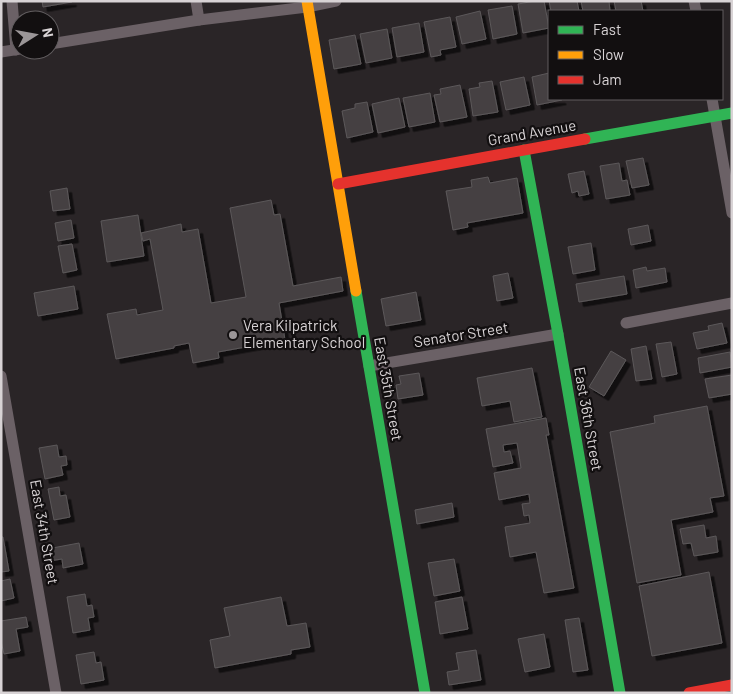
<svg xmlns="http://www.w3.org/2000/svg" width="733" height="694" font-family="Barlow,sans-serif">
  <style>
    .building { fill: #454142; stroke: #5c585a; filter: url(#shadow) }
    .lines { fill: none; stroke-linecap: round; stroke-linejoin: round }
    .street { stroke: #6b6166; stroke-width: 11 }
    .fast { stroke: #30b455; stroke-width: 11 }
    .slow { stroke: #ff9f0a; stroke-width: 11 }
    .jam { stroke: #e5322d; stroke-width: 11 }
    .poi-dot { fill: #9b9698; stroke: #120f10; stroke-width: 2 }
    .labels { text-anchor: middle; stroke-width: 4.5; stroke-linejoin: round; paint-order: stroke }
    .street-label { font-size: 15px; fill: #d8d3d5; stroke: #120f10 }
    .poi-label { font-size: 15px; fill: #d8d3d5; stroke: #120f10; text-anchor: start }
  </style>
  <defs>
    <filter id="shadow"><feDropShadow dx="4.5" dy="4.5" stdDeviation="0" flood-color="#0009"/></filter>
  </defs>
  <rect width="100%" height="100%" fill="#2a2527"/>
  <g class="building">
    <polygon points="42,1 72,1 72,2 43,7"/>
    <polygon points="535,1 544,1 549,28 523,33 518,4"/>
    <polygon points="549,1 577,1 579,11 551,11"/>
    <polygon points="581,1 609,1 610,11 583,11"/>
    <polygon points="614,1 641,1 643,11 616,11"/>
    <polygon points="512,6 517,34 493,39 488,10"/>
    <polygon points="480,11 486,39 462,44 456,17"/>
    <polygon points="450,17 456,47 440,50 441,55 431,57 424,22"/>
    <polygon points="419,23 424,52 397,57 392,28"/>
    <polygon points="387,29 392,58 366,63 360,34"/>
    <polygon points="355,35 361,64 334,69 329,40"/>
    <polygon points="549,73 549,99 561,99 562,100 537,105 532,77"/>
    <polygon points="524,77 530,105 506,110 500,82"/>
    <polygon points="492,81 498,112 473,116 469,89 480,87 479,83"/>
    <polygon points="460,85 467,117 440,122 434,95 441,94 440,89"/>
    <polygon points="430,93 435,122 409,127 403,98"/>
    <polygon points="399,98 405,127 378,133 372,104"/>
    <polygon points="367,102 373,132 347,138 342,111 355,108 355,104"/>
    <polygon points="643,158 649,185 632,188 626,161"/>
    <polygon points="619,163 622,181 627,180 630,195 606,199 600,166"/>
    <polygon points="584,171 589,194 579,196 578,191 572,193 568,174"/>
    <polygon points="488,177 490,183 517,178 523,213 467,223 468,227 453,230 446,191 472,187 471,180"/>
    <polygon points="67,188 70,209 53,211 50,191"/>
    <polygon points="271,200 274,215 280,214 293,286 341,277 343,291 279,303 285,340 218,352 219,358 193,363 189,343 174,346 174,348 116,359 107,314 136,309 137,315 163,310 150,239 143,241 141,233 181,224 182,232 198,229 211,303 246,297 230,208"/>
    <polygon points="138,215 144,256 107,262 101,221"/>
    <polygon points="71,220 74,238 58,241 55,223"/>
    <polygon points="648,225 651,241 631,245 628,229"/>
    <polygon points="591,243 595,270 573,274 568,247"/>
    <polygon points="72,244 77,270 63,273 58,246"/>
    <polygon points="646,267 647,271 665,268 667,282 636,288 633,270"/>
    <polygon points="508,273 513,298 497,301 493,276"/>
    <polygon points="624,276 627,294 579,302 576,284"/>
    <polygon points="74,286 78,309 38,316 34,293"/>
    <polygon points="416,292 421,320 386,326 381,299"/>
    <polygon points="722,323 727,343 697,349 693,333 709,330 708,326"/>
    <polygon points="671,342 677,374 662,377 656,344"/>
    <polygon points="646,346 652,379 636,381 631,349"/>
    <polygon points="611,351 626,360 604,396 589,387"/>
    <polygon points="730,352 732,367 700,373 698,358"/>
    <polygon points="532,368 542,417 514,422 510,401 482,406 477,378"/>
    <polygon points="419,373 423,395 398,399 396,385 401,384 399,376"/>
    <polygon points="732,375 732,394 709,398 705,379"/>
    <polygon points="707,406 724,496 710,498 713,512 671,520 681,575 637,583 610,432 655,423 654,416"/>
    <polygon points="546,418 549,435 546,435 574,588 544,593 536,552 510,557 505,527 530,523 529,515 524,516 522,504 530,503 529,494 499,500 494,473 521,468 517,443 503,445 504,452 510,451 513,463 493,467 486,429"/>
    <polygon points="57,445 59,457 66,456 67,465 61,466 63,475 45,479 39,448"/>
    <polygon points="59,487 60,496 66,495 70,517 54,520 48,489"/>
    <polygon points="452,503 454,517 417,524 415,510"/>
    <polygon points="704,525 706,538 716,536 718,552 694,556 691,543 683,544 680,529"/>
    <polygon points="1,537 3,537 9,571 1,572"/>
    <polygon points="79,543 83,564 63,568 62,559 49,561 47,549"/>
    <polygon points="454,559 460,591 434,596 428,563"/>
    <polygon points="709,572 722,643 652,656 639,586"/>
    <polygon points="10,579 14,598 1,601 1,581"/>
    <polygon points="85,594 87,606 92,605 94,617 88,618 90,630 73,633 67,597"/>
    <polygon points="281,597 287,626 306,623 310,647 291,650 291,654 215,668 210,640 230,636 224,608"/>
    <polygon points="462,597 468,629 440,634 435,602"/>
    <polygon points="26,617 28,627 16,629 20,651 4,654 1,641 1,621"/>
    <polygon points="579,618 588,670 573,672 565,620"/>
    <polygon points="544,634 550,667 525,672 518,639"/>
    <polygon points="476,650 481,680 449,685 447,672 459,670 456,653"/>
    <polygon points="94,652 96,663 101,662 104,680 81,684 76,655"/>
  </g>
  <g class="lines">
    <g class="street">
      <polyline points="12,1 16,50"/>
      <polyline points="196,1 199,20"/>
      <polyline points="694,1 696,11"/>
      <polyline points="50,44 199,20 307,7 336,1"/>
      <polyline points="1,52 20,49"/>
      <polyline points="712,99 732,213"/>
      <polyline points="626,323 732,303"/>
      <polyline points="369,366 558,334"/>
      <polyline points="1,376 56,693"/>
    </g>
    <g class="fast">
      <polyline points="585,139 732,113"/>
      <polyline points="524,150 558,334 620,693"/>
      <polyline points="356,291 425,693"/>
    </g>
    <polyline class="slow" points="307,1 356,291"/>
    <g class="jam">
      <polyline points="338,184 585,139"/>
      <polyline points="689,693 732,685"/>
    </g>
  </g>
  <circle class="poi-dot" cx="233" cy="335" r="5"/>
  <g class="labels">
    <g class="street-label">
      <text transform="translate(532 133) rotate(-10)" y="5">Grand Avenue</text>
      <text transform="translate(461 335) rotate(-9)" y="5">Senator Street</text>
      <text transform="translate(388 389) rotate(80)" y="5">East 35th Street</text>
      <text transform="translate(588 419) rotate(80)" y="5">East 36th Street</text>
      <text transform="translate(44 532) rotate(80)" y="5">East 34th Street</text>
    </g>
    <g class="poi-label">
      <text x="243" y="331">Vera Kilpatrick<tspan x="243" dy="17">Elementary School</tspan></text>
    </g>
  </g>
  <rect width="733" height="694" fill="none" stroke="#d8d3d5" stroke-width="5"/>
  <rect x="548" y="10" width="175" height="90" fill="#120f10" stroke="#615d5f"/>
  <rect x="558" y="26" width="25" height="8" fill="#30b455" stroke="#615d5f"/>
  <text x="593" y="35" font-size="15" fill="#d8d3d5">Fast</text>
  <rect x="558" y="51" width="25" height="8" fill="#ff9f0a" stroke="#615d5f"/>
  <text x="593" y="60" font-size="15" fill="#d8d3d5">Slow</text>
  <rect x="558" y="76" width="25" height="8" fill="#e5322d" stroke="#615d5f"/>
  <text x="593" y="85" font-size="15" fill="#d8d3d5">Jam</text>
  <g transform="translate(35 35) rotate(79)"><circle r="24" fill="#120f10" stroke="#615d5f"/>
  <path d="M0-4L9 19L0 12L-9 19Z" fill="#9b9698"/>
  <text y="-8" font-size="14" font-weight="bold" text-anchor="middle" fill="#d8d3d5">N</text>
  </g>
</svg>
